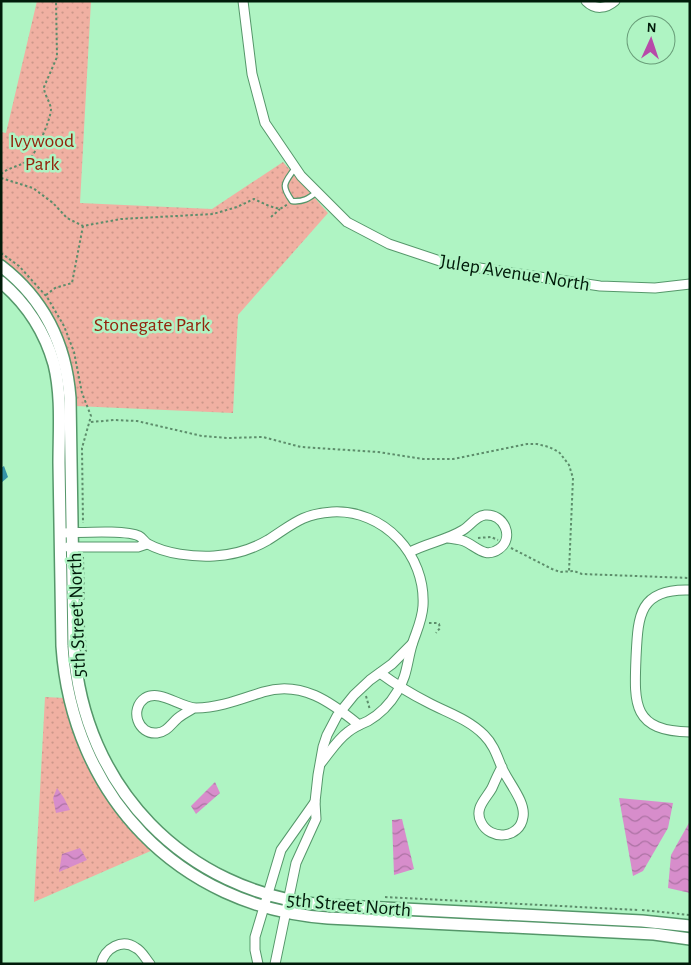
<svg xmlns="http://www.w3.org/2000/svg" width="691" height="965" font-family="'Alegreya Sans',sans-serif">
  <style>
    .park { fill: url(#park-dots) }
    .water { fill: url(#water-waves) }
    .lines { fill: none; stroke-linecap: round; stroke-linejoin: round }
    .service-casing { stroke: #55976a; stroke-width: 7 }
    .minor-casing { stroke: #55976a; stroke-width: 11 }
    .tertiary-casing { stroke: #55976a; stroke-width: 14 }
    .path { stroke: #5d8d6b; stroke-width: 2; stroke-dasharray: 2.5 2.5; stroke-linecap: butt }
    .service { stroke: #fff; stroke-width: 4.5 }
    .minor { stroke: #fff; stroke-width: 9 }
    .tertiary { stroke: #fff; stroke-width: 11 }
    .shaded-wall { fill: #3594a7 }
    .labels { text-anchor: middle; stroke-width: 5; stroke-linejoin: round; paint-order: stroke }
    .park-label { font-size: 20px; fill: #93240d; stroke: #aff4c3 }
    .street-label { font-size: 20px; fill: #011b0a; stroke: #aff4c3 }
  </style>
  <defs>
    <pattern id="park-dots" width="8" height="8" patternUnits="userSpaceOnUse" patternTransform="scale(1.25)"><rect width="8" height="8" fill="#f0b0a2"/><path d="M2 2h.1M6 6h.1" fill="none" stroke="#cc978a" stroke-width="1.8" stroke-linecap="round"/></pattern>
    <pattern id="water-waves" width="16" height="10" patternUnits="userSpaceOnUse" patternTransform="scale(1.25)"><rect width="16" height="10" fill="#d78dcb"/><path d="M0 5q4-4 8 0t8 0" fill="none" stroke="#ac72a3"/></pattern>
  </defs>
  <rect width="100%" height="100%" fill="#aff4c3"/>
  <g class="park">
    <path d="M 37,1 L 91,1 L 80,203 L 212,209 L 283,162 L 328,213 L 238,315 L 233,413 L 75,406 C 74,391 74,375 70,360 C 60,320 35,285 1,260 L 1,132 L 6,133 Z"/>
    <path d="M 45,697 L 64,698 C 80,762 107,804 153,850 L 34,902 Z"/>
  </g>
  <g class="water">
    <polygon points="215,782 220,793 196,814 191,806"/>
    <polygon points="57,788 64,798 70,810 56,813 53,798"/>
    <polygon points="619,798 673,803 668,828 643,871 633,876"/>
    <polygon points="402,819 414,869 394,875 392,820"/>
    <polygon points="690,821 690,893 668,888 671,855"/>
    <polygon points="80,848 87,860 59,872 62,854"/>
  </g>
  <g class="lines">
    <g class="service-casing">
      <path id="service" d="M 295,168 C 285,183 280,184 292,201 C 303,202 308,199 317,192"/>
    </g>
    <g class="minor-casing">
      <g id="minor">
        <polyline points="243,1 252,74 265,123 301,176 347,222 389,244 446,263 600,286 655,288 690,284"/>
        <path d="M 586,1 C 595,10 606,9 615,1"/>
        <path d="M 60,533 C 78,533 125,529 139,536 C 143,538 144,542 148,544 C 166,554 193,557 214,556 C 233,555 251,550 268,540 C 292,525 301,514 332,512 C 384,509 426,555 423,606 C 422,621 416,632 412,645 C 407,662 407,677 397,692 C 390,704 380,714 368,721 C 361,724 354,727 348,732 C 337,740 330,752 321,763"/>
        <polyline points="68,547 138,547 147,544"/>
        <path d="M 410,552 C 427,543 447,540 463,530 C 471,525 476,516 485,515 C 504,513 515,538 499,549 C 485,559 476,546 464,541 C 459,539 454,539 448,538"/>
        <path d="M 690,590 C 638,588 638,617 636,658 C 634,705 633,731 690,732"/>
        <path d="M 380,673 C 395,684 411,694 429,703 C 448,713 468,719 484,735 C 494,745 497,756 502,768 C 508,782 526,802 523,817 C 520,839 490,841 481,822 C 474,808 486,799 492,788 C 495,781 498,774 502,767"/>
        <path d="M 194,708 C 189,711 183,714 178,718 C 171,724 167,732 157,733 C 138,735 129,709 145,698 C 160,689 179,707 196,708 C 219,708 241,699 263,692 C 301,680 331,702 359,725"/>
        <path d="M 101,964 C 105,948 122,938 136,948 C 142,951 145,958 150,964"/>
        <polyline points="258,964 255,950 255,937 281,850 315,802"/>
        <polyline points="275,964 296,863 316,819 315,802 318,775 323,747 327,735 337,716 354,695 370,680 392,664 412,644"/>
      </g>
    </g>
    <g class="tertiary-casing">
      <g id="tertiary">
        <path d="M 1,266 C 44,299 66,345 70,398 L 74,648 C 83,787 185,892 323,905 L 642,921 L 690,926"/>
        <path d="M 1,282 C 26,303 45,332 54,364 C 62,396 59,431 59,463 C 60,524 61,585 62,646 C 72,795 178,907 328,918 L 654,934 L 690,939"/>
      </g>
    </g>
    <g class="path">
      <path d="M 1,174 C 9,167 21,166 29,160 C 36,153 51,119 51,109 C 50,101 44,95 44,87 L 57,57 L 56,1"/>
      <polyline points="1,178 33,188 53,203 67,218 83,226 121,219 213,214 237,207 254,199 269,206 280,209 288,204"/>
      <polyline points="271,217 280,209"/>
      <polyline points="1,253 19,266 47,297 64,326 74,352 82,393 91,416 82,448 83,523"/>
      <polyline points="46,295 55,288 72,283 83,226"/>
      <polyline points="91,422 114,420 137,421 202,436 228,438 263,437 301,447 378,452 423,459 453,459 527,444 537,444 549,447 559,452 569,465 573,478 569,571"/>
      <polyline points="478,538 491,537 498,540"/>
      <polyline points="511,548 552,569 560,572 574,571 582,574 690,578"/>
      <polyline points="83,557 84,607"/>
      <polyline points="429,623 437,623 439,624 440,628 436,633"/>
      <polyline points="84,625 86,652"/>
      <polyline points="366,696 370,710"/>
      <polyline points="385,897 638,910"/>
      <polyline points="642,910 690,915"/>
    </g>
    <use href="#service" class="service"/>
    <use href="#minor" class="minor"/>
    <use href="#tertiary" class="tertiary"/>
  </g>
  <polygon class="shaded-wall" points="4,466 8,477 1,483 1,468"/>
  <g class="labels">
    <g class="park-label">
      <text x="42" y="147">Ivywood<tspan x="42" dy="23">Park</tspan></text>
      <text x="152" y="331">Stonegate Park</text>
    </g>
    <g class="street-label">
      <text transform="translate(515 272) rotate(9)" y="7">Julep Avenue North</text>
      <text transform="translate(76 615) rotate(-92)" y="7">5th Street North</text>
      <text transform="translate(349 904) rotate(5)" y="7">5th Street North</text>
    </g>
  </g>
  <rect width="691" height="965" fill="none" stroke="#011b0a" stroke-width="5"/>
  <g transform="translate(651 40) rotate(3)"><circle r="24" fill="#aff4c3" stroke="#699d79"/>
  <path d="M0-4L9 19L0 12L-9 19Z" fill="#b74aa9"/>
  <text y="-8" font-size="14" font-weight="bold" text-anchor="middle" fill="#011b0a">N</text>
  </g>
</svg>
